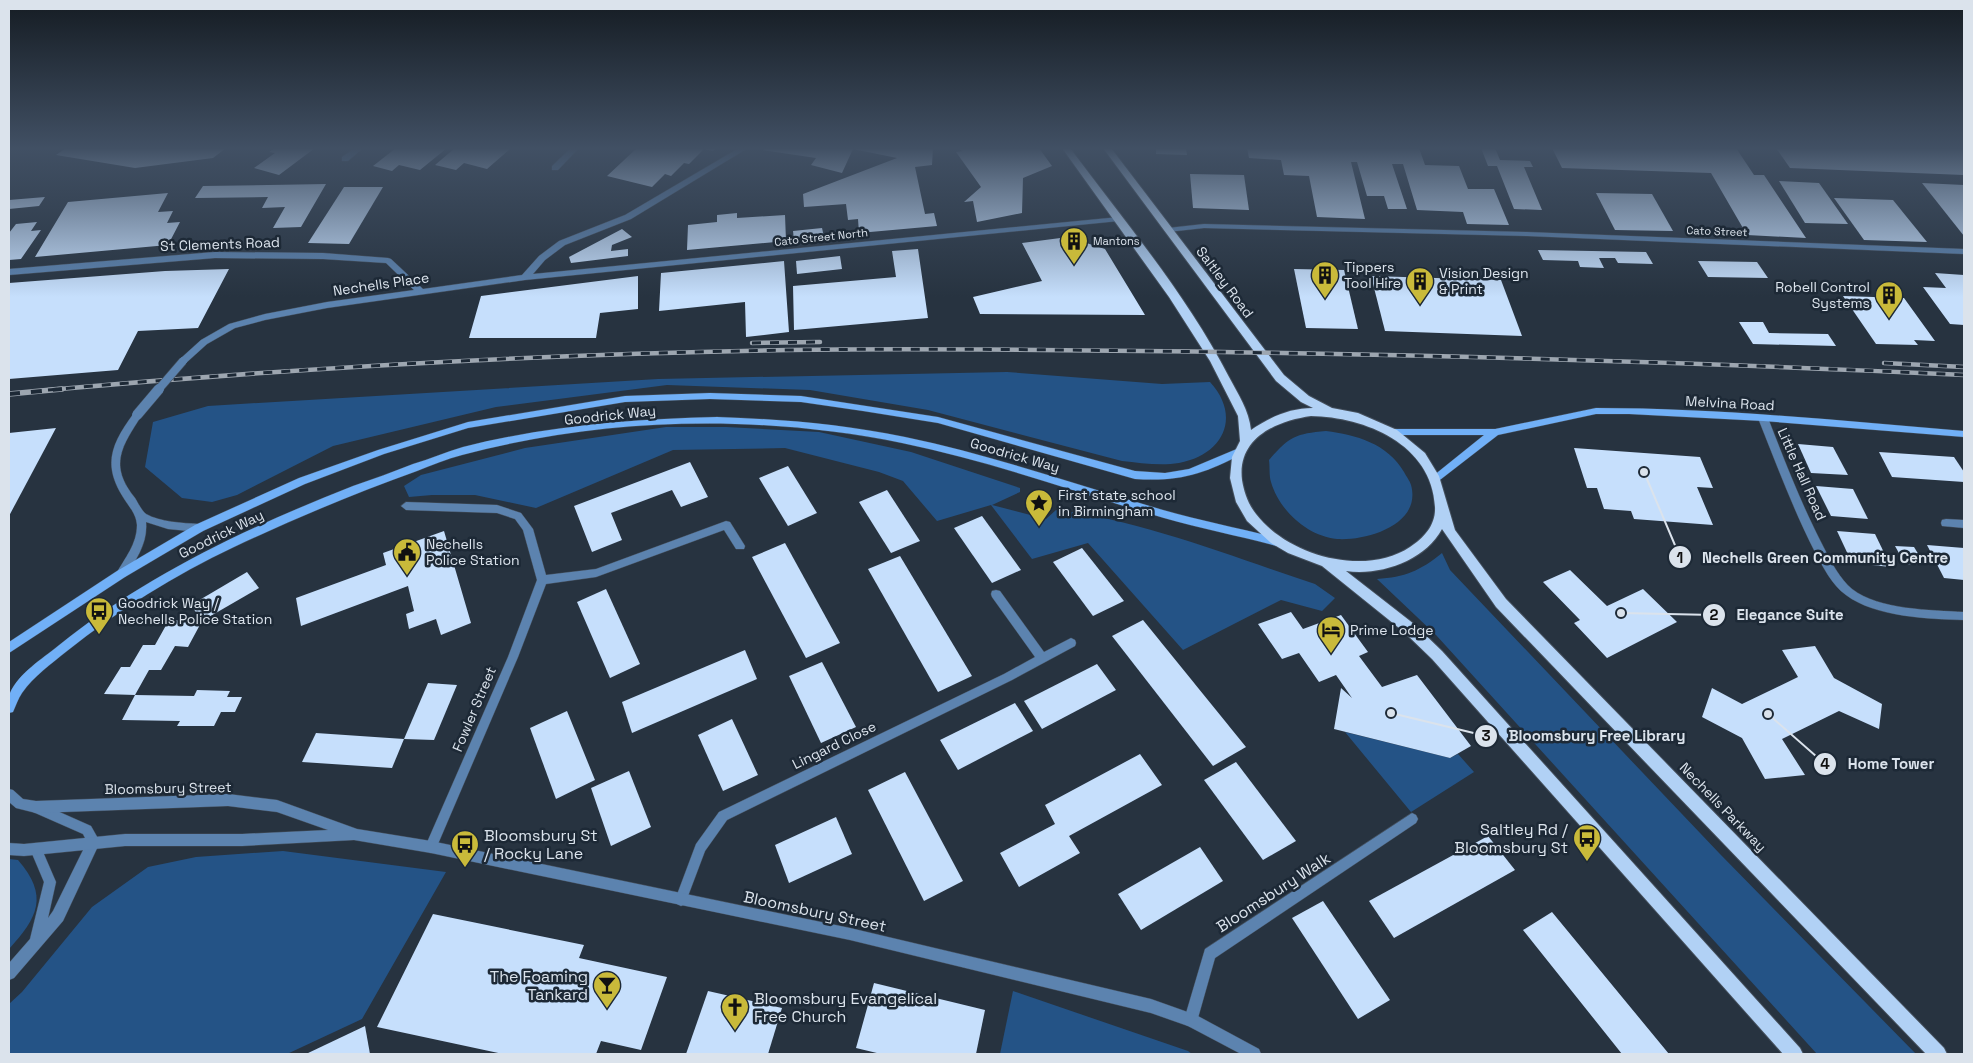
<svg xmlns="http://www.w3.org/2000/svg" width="1973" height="1063" font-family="'Space Grotesk',sans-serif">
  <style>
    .green { fill: #245386 }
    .building { fill: #c6dffc }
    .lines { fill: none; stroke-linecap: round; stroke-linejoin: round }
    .minor-casing { stroke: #444f5c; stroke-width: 1 }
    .tertiary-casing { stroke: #444f5c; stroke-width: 1 }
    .secondary-casing { stroke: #444f5c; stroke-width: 1 }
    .primary-casing { stroke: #444f5c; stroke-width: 2 }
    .minor { fill: #5c83af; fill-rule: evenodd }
    .tertiary { fill: #5c83af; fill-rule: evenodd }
    .secondary { fill: #71b0f7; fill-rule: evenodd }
    .primary { fill: #b1d1f5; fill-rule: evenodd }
    .rail-far1-casing { stroke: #9da6b0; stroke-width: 4.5 }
    .rail-casing { stroke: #9da6b0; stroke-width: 5.5 }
    .rail-far1 { stroke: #1d2936; stroke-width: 3; stroke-dasharray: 9; stroke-linecap: butt }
    .rail { stroke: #1d2936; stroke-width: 4; stroke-dasharray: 11; stroke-linecap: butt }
    .minor-bridge-far1-casing { stroke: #444f5c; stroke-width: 9; stroke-linecap: butt }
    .minor-bridge-casing { stroke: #444f5c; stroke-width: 11; stroke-linecap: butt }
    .minor-bridge-far1 { stroke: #5c83af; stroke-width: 8 }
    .minor-bridge { stroke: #5c83af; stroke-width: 10 }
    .labels { text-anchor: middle; stroke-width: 5; stroke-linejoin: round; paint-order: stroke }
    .far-street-label { font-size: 11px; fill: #dbe3ec; stroke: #1d2936 }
    .far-poi-label { font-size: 11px; fill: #dbe3ec; stroke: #1d2936; text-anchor: start }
    .street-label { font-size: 14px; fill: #dbe3ec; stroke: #1d2936 }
    .poi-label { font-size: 14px; fill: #dbe3ec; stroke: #1d2936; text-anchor: start }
    .near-poi-label { font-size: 16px; fill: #dbe3ec; stroke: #1d2936; text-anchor: end }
    .near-street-label { font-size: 16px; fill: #dbe3ec; stroke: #1d2936 }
    .leader { fill: none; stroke: #dbe3ec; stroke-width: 2 }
    .callout-dot { fill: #dbe3ec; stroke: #1d2936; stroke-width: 2 }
    .mark-label { font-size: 15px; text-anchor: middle; font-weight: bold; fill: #111 }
    .callout-label { font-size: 15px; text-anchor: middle; font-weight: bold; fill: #dbe3ec; stroke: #1d2936; stroke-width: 5; stroke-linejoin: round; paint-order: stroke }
  </style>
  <rect width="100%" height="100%" fill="#273340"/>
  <g class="green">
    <path d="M 1007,372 L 1162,384 L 1210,382 C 1242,417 1223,455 1179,463 C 1161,466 1140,463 1122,461 L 928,410 L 810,390 L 667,385 L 496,407 L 333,446 L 237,495 L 212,502 L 182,498 L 145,467 L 153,422 L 208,406 L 658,379 Z"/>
    <path d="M 666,427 L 726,427 L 819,432 L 911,452 L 1020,488 L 1020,492 L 992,505 L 1046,519 L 1056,510 C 1141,520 1233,557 1315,584 L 1335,598 L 1322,611 L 1281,600 L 1183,650 L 1088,543 L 1032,559 L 991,505 L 937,521 L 903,481 L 879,472 L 785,448 L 673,450 L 536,508 L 475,495 L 432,495 L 409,497 L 404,486 L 421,475 L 525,448 Z"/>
    <path d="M 1326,431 C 1356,435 1387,443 1404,472 C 1406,476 1410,481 1411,485 C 1422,525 1366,541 1337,539 C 1307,536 1279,510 1271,482 C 1269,476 1270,467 1269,460 C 1290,436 1295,434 1326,431 Z"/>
    <path d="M 1442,553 L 1450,570 L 1720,854 L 1916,1054 L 1817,1054 L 1436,635 L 1377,579 C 1405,577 1420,571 1442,553 Z"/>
    <polygon points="1345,732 1450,758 1458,754 1474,772 1411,812"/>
    <polygon points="283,851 446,872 362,1019 287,1054 9,1054 9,1004 22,992 92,907 148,867 196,857"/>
    <path d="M 9,859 L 18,860 C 49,896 38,917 9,949 Z"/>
    <polygon points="1013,991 1188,1051 1192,1054 1000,1054"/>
  </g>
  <g class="building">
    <polygon points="66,148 226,148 213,158 135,168 56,155"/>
    <polygon points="275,148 315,148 279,175 254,168 275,153 269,152"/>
    <polygon points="396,148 447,148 420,170 399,165 392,171 373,166"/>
    <polygon points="455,148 511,148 487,169 464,163 456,170 435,165"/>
    <polygon points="637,148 716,148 713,151 704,149 689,164 684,163 671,176 665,174 652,187 607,176"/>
    <polygon points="767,148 933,148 932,165 915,167 925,214 934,213 937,226 859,233 858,219 848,220 846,204 804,207 803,194 897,158 853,149 842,173 811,165 816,158 762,150"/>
    <polygon points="956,148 1039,148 1052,166 1023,178 1022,213 977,222 973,201 964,202 981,187 956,152 963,151"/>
    <polygon points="1156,148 1186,148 1187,155 1156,154"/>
    <polygon points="1247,148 1419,148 1425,165 1459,166 1468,189 1494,189 1509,225 1467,224 1463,212 1417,210 1403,164 1392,164 1407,209 1388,209 1384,196 1367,196 1357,162 1351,162 1365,219 1317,217 1309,176 1284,175 1281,160 1249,158"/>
    <polygon points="1481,148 1495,148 1500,160 1530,161 1533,167 1524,167 1542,210 1514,209 1497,166 1488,166"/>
    <polygon points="1552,148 1736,148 1754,175 1764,175 1806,238 1747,235 1711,173 1562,168"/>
    <polygon points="1776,148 1964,148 1964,175 1790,168"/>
    <polygon points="1190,174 1244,175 1249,210 1193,208"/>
    <polygon points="1779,181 1819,183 1848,224 1805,223"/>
    <polygon points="1922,183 1964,185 1964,236"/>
    <polygon points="326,184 301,227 273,228 285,207 262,208 268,197 195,198 203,186"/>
    <polygon points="344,187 383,187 349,244 308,243"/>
    <polygon points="168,193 158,212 173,211 167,223 180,222 168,245 35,257 68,202"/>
    <polygon points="1596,193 1652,194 1673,231 1615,230"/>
    <polygon points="45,197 39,206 9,209 9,200"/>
    <polygon points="1834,198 1893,200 1927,242 1864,240"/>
    <polygon points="737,213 737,218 785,215 786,241 687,250 688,225 717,222 717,215"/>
    <polygon points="37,222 31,231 41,230 21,259 9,260 9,233 16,224"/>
    <polygon points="822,228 824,237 794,240 793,231"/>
    <polygon points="622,229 632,237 612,245 611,251 628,249 628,256 571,263 569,257"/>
    <polygon points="1068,237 1105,249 1145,315 980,314 973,297 1042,281 1022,243"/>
    <polygon points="918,249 928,318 794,330 793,286 896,277 892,251"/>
    <polygon points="1538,250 1646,252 1653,264 1618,263 1615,258 1599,258 1604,268 1580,267 1578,261 1543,260"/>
    <polygon points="840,256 842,269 797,274 796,261"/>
    <polygon points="784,261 789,332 746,337 745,302 659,311 661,273"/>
    <polygon points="1698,261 1757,262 1768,278 1708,277"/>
    <polygon points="229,269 198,328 138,331 118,370 9,379 9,283 165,271"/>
    <polygon points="1294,269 1344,270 1358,329 1306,328"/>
    <polygon points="1935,273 1964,275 1964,325 1950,324 1923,287 1946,288"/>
    <polygon points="638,276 638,309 600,313 596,338 469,338 481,296"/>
    <polygon points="1371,276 1501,280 1522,336 1385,331"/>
    <polygon points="1843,296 1904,298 1935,341 1914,340 1918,345 1876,344"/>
    <polygon points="1739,322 1763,322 1769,333 1828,334 1836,346 1753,344"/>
    <polygon points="56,428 9,516 9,433"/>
    <polygon points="1798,444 1833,447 1848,475 1811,473"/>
    <polygon points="1574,448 1700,457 1713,488 1697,487 1713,525 1634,519 1631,511 1604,509 1597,488 1587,488"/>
    <polygon points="1879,452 1954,457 1964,472 1964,482 1892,477"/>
    <polygon points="690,462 708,497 681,507 672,490 611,513 622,540 592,552 574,506"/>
    <polygon points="788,466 817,513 788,526 759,478"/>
    <polygon points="1816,486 1853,489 1868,519 1831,516"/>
    <polygon points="887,490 920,541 891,553 859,502"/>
    <polygon points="982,516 1021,570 992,583 954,528"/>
    <polygon points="444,531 471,623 441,635 436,619 409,629 406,614 414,611 408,586 301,626 296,598 386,565 383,553"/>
    <polygon points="1837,531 1875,534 1891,567 1852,563"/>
    <polygon points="785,543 840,643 806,658 752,557"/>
    <polygon points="1927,545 1964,548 1964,580 1944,578"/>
    <polygon points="1895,546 1914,547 1925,565 1905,564"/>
    <polygon points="1082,548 1124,601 1093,616 1053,562"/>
    <polygon points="900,556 972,676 938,692 868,569"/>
    <polygon points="1570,570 1607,606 1643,589 1677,622 1607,658 1574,623 1580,620 1543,582"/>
    <polygon points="247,572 259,588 202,621 191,605"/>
    <polygon points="606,589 640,664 610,678 577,602"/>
    <polygon points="1291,612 1303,629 1341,615 1368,652 1359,656 1382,687 1417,675 1471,746 1450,758 1334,729 1341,688 1352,698 1336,675 1319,682 1299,653 1282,659 1258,624"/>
    <polygon points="169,620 202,621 188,647 175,646 161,670 149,670 135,695 104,694 121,667 130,667 143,645 155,645"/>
    <polygon points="1143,620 1246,747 1213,766 1112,636"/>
    <polygon points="1815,646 1834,678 1882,704 1879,729 1839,711 1782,739 1805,775 1765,779 1742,738 1702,717 1712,688 1742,704 1798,677 1782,650"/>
    <polygon points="745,650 757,679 632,733 622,702"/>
    <polygon points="822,662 856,727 821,743 789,676"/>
    <polygon points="1097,664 1116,690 1042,729 1024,701"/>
    <polygon points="428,683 457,685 434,740 404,739"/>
    <polygon points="197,690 230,691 227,697 242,697 235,712 221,712 214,726 177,726 180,721 122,720 135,695 194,696"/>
    <polygon points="1015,703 1033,731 958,770 940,740"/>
    <polygon points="567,711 595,780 556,799 530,728"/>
    <polygon points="732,719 758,775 723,791 698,735"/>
    <polygon points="316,733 404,739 392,768 302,762"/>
    <polygon points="1140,754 1162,785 1069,836 1080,853 1019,887 1000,853 1055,824 1045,805"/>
    <polygon points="1236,762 1296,841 1263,860 1204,780"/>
    <polygon points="629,771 651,827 611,846 591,788"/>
    <polygon points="905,772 963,881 924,901 868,790"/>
    <polygon points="836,817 852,854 789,883 775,845"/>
    <polygon points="1488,836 1515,870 1394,938 1369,901"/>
    <polygon points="1200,847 1223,881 1141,930 1118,894"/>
    <polygon points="1323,901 1390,1000 1358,1019 1292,918"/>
    <polygon points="1552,912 1622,997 1669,1054 1622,1054 1523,930"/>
    <polygon points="433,914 584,945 579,958 667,977 641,1050 601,1041 596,1054 503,1054 377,1027"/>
    <polygon points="874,983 985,1010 976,1054 881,1054 856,1048"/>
    <polygon points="708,991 782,1008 768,1054 686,1054"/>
    <polygon points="365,1026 370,1054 306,1054"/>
  </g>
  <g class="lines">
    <g class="minor-casing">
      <g id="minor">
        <polygon points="355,148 363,148 348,161 342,161 342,157"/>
        <polygon points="571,148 579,148 558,170 552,170 552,166"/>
        <polygon points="739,148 748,148 631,219 565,245 545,260 533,274 1119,217 1123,219 1119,221 525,280 327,308 265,320 235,328 207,344 186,363 183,364 179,361 180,359 201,340 229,324 265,314 327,302 414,290 386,263 323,259 215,258 9,275 9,269 215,252 323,253 388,258 391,259 423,289 522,275 539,256 559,241 625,215"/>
        <polygon points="1204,224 1527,232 1964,249 1964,254 1527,236 1204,228 1168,232 1164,230 1168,228"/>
        <path d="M 137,412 L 142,415 C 122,446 108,465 135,498 C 138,503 142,511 146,514 C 160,522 183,523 199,524 L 203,525 L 204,528 L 203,531 L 199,532 L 168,529 L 146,522 C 148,543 136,560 125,577 L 117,577 L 116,574 C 125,558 137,544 137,525 C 136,513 129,507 123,497 C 102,464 112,443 134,413 Z"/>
        <path d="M 1763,415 L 1768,418 C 1785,462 1802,506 1824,548 C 1831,562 1840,579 1852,589 C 1879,610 1931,610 1964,612 L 1964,620 C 1929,619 1875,617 1846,595 C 1832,585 1823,567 1815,552 C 1793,509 1776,463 1758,418 Z"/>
        <polygon points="406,502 497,505 521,513 533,529 546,575 596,569 726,521 730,522 745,546 744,549 736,549 724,530 596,577 546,584 518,657 435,851 431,853 427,851 425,847 508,657 537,580 523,530 515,519 497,513 406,510 401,506"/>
        <polygon points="1946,519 1964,520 1964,528 1942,526 1941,523 1942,520"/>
        <polygon points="996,590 1000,591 1044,652 1071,638 1075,640 1076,643 1075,646 1012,680 727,820 705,851 685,904 681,906 677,904 675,900 696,844 719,812 1004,674 1035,657 992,597 991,594 992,591"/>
        <polygon points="37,802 91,826 100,842 63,921 14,978 9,980 9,963 30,939 44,882 30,849 32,845 36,843 40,845 56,882 48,918 53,911 87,842 83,834 33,812 31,808 33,804"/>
        <polygon points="1412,813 1416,815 1418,819 1416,823 1215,958 1196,1025 1191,1027 1186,1025 1184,1020 1205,949"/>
      </g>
    </g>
    <g class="tertiary-casing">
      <polygon id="tertiary" points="9,789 13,790 23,799 36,801 228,794 277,800 357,829 431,841 850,928 1151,999 1196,1015 1259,1049 1261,1054 1241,1054 1188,1026 1151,1013 850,940 431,853 354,840 242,846 125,846 24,856 9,855 9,843 24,844 125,834 242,834 328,830 277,812 228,806 36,813 16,808 9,802"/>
    </g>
    <g class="secondary-casing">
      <g id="secondary">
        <path d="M 710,393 L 801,396 L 938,417 L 1135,471 L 1165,473 L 1189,469 L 1239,448 L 1244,452 L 1242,454 C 1204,474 1179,482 1135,479 L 938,423 L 863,411 L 801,402 L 710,399 L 625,402 L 468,428 L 384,454 L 305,484 L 203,531 L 125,577 L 9,653 L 9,642 L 117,571 L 195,525 L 299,478 L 378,450 L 468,422 L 625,396 Z"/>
        <path d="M 1596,408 C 1719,408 1842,421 1964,431 L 1964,437 L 1763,421 L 1629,414 L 1596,414 L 1498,435 L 1436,483 L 1431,479 L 1433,476 L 1484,435 L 1393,435 L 1388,432 L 1393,429 L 1495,429 Z"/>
        <path d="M 717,417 C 780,419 842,424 905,437 C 992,455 1077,485 1163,510 C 1201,521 1239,528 1277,538 L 1281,539 L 1282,542 L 1281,545 L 1277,546 C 1240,536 1202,529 1164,518 C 1077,493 991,461 902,443 C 758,414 605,417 462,455 C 447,459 432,465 417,471 C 355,493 294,519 234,547 C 175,575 118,610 67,651 C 51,664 34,676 22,693 C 18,699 16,705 13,712 L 9,713 C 9,707 8,699 10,693 C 19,673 42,659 58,646 C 146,575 249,527 353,486 C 373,479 393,472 413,464 C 430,459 446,452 463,447 C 546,426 631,419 717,417 Z"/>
      </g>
    </g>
    <g class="primary-casing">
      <path id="primary" d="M 1062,148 L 1070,148 C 1125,222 1187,295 1229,377 C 1238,394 1249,410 1251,430 C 1270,417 1290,408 1313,408 L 1301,402 L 1276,381 L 1103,148 L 1111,148 L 1284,375 L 1309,396 L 1332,408 L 1358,413 L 1397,430 L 1425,453 L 1439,476 L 1455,530 L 1506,599 L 1944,1048 L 1947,1054 L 1926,1054 L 1496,607 L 1442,529 C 1425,561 1380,576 1346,571 L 1414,624 L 1442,651 L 1800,1048 L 1803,1054 L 1783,1054 L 1432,659 L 1404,632 L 1322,566 L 1288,553 L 1271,543 L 1247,521 L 1236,502 L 1230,478 L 1232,457 L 1240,441 L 1238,416 L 1210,361 L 1169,297 ZM 1311,416 C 1365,417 1432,444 1435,507 C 1436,525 1424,538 1410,547 C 1365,577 1288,556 1256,514 C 1248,504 1244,492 1242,480 C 1237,438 1276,421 1311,416 Z"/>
    </g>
    <use href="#minor" class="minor"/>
    <use href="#tertiary" class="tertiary"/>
    <use href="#secondary" class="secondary"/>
    <use href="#primary" class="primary"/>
    <g class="rail-far1-casing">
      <g id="rail-far1">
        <polyline points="752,343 820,342"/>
        <polyline points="1884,363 1964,367"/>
        <path d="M 48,390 C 294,368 542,354 789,350 C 933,348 1078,350 1222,352 C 1470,356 1717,363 1964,375"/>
      </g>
    </g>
    <g class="rail-casing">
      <polyline id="rail" points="9,394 62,389"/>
    </g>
    <use href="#rail-far1" class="rail-far1"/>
    <use href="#rail" class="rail"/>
    <g class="minor-bridge-far1-casing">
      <polyline id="minor-bridge-far1" points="158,390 183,361"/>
    </g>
    <g class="minor-bridge-casing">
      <polyline id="minor-bridge" points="137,415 159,389"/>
    </g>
    <use href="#minor-bridge-far1" class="minor-bridge-far1"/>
    <use href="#minor-bridge" class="minor-bridge"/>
  </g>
  <linearGradient id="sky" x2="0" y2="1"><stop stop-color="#151c23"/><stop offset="0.5" stop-color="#415064"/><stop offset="1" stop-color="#415064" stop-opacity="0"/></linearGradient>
  <rect width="1973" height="297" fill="url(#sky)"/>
  <defs>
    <g id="building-pin" transform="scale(1.4375)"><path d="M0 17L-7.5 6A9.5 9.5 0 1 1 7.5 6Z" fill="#c9ba3a" stroke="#1d2936"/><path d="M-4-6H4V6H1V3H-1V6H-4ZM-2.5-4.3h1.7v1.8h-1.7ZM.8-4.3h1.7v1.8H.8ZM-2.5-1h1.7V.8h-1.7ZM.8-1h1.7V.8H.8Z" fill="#111"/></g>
    <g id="sight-pin" transform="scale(1.4375)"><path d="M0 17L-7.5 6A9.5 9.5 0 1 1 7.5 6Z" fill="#c9ba3a" stroke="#1d2936"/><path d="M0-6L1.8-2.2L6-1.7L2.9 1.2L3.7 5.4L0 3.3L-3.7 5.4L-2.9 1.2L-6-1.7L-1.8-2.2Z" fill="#111"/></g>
    <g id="civic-pin" transform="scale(1.4375)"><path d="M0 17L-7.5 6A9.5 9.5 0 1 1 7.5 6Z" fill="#c9ba3a" stroke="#1d2936"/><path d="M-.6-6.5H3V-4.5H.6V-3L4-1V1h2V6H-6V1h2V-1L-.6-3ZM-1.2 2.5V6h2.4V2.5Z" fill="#111"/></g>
    <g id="bus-pin" transform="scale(1.4375)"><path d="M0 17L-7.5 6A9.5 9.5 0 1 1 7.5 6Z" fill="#c9ba3a" stroke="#1d2936"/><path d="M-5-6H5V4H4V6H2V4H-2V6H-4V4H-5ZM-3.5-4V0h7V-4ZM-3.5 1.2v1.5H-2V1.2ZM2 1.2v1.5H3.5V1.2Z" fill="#111"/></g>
    <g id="hotel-pin" transform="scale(1.4375)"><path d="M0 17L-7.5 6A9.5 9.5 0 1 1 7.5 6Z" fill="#c9ba3a" stroke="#1d2936"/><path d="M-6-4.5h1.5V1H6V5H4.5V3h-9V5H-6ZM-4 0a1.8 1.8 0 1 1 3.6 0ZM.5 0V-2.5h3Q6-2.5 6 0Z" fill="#111"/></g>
    <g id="bar-pin" transform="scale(1.4375)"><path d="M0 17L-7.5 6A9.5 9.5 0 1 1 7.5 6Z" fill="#c9ba3a" stroke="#1d2936"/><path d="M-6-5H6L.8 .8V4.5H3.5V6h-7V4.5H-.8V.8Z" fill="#111"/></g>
    <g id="church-pin" transform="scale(1.4375)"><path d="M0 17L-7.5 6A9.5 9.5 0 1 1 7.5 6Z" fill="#c9ba3a" stroke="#1d2936"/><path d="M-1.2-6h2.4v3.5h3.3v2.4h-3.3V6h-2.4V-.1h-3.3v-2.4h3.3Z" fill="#111"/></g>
  </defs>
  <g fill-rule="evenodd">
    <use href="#building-pin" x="1074" y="241"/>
    <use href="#building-pin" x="1325" y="275"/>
    <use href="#building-pin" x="1420" y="281"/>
    <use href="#building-pin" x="1889" y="295"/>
    <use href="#sight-pin" x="1039" y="503"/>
    <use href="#civic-pin" x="407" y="552"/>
    <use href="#bus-pin" x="99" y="611"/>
    <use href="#hotel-pin" x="1331" y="630"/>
    <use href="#bus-pin" x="1587" y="838"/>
    <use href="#bus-pin" x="465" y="844"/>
    <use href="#bar-pin" x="607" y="985"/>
    <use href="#church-pin" x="735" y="1007"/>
  </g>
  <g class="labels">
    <g class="far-street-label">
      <text transform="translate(1717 231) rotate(2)" y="4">Cato Street</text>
      <text transform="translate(821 237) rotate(-6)" y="4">Cato Street North</text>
    </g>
    <g class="far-poi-label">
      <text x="1093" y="245">Mantons</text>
    </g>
    <g class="street-label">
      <text transform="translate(220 244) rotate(-2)" y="5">St Clements Road</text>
      <text transform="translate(1225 282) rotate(53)" y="5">Saltley Road</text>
      <text transform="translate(381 284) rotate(-8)" y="5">Nechells Place</text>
      <text transform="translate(1730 403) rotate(3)" y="5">Melvina Road</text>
      <text transform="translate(610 415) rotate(-6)" y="5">Goodrick Way</text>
      <text transform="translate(1015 455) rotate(16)" y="5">Goodrick Way</text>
      <text transform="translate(1802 474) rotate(66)" y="5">Little Hall Road</text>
      <text transform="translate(221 534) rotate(-26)" y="5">Goodrick Way</text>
      <text transform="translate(474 709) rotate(-67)" y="5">Fowler Street</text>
      <text transform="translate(834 745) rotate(-26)" y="5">Lingard Close</text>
      <text transform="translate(168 788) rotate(-1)" y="5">Bloomsbury Street</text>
      <text transform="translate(1723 807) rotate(46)" y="5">Nechells Parkway</text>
    </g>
    <g class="poi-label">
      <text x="1344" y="272">Tippers<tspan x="1344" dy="16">Tool Hire</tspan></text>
      <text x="1439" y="278">Vision Design<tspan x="1439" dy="16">&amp; Print</tspan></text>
      <text x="1870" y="292" text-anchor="end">Robell Control<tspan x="1870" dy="16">Systems</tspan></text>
      <text x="1058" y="500">First state school<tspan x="1058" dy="16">in Birmingham</tspan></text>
      <text x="426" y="549">Nechells<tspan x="426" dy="16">Police Station</tspan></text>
      <text x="118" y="608">Goodrick Way /<tspan x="118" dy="16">Nechells Police Station</tspan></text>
      <text x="1350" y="635">Prime Lodge</text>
    </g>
    <g class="near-poi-label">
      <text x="1568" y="835">Saltley Rd /<tspan x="1568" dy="18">Bloomsbury St</tspan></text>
      <text x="484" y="841" text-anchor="start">Bloomsbury St<tspan x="484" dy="18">/ Rocky Lane</tspan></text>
      <text x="588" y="982">The Foaming<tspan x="588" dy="18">Tankard</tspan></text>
      <text x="754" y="1004" text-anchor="start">Bloomsbury Evangelical<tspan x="754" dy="18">Free Church</tspan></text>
    </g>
    <g class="near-street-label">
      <text transform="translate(1273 892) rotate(-33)" y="6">Bloomsbury Walk</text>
      <text transform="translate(815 911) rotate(12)" y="6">Bloomsbury Street</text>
    </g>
  </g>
  <path class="leader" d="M1644 472L1680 557M1621 613L1714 615M1391 713L1486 736M1768 714L1825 764"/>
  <g class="callout-dot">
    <circle cx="1644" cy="472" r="5"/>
    <circle cx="1621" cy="613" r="5"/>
    <circle cx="1391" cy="713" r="5"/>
    <circle cx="1768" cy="714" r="5"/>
    <circle cx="1680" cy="557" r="12"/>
    <circle cx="1714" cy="615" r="12"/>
    <circle cx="1486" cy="736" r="12"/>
    <circle cx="1825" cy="764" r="12"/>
  </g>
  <g class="mark-label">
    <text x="1680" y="563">1</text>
    <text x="1714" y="620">2</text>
    <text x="1486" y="741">3</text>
    <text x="1825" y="769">4</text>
  </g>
  <g class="callout-label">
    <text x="1825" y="563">Nechells Green Community Centre</text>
    <text x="1790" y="620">Elegance Suite</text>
    <text x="1597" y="741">Bloomsbury Free Library</text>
    <text x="1891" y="769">Home Tower</text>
  </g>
  <rect width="1973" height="1063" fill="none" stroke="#dbe3ec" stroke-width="20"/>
</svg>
